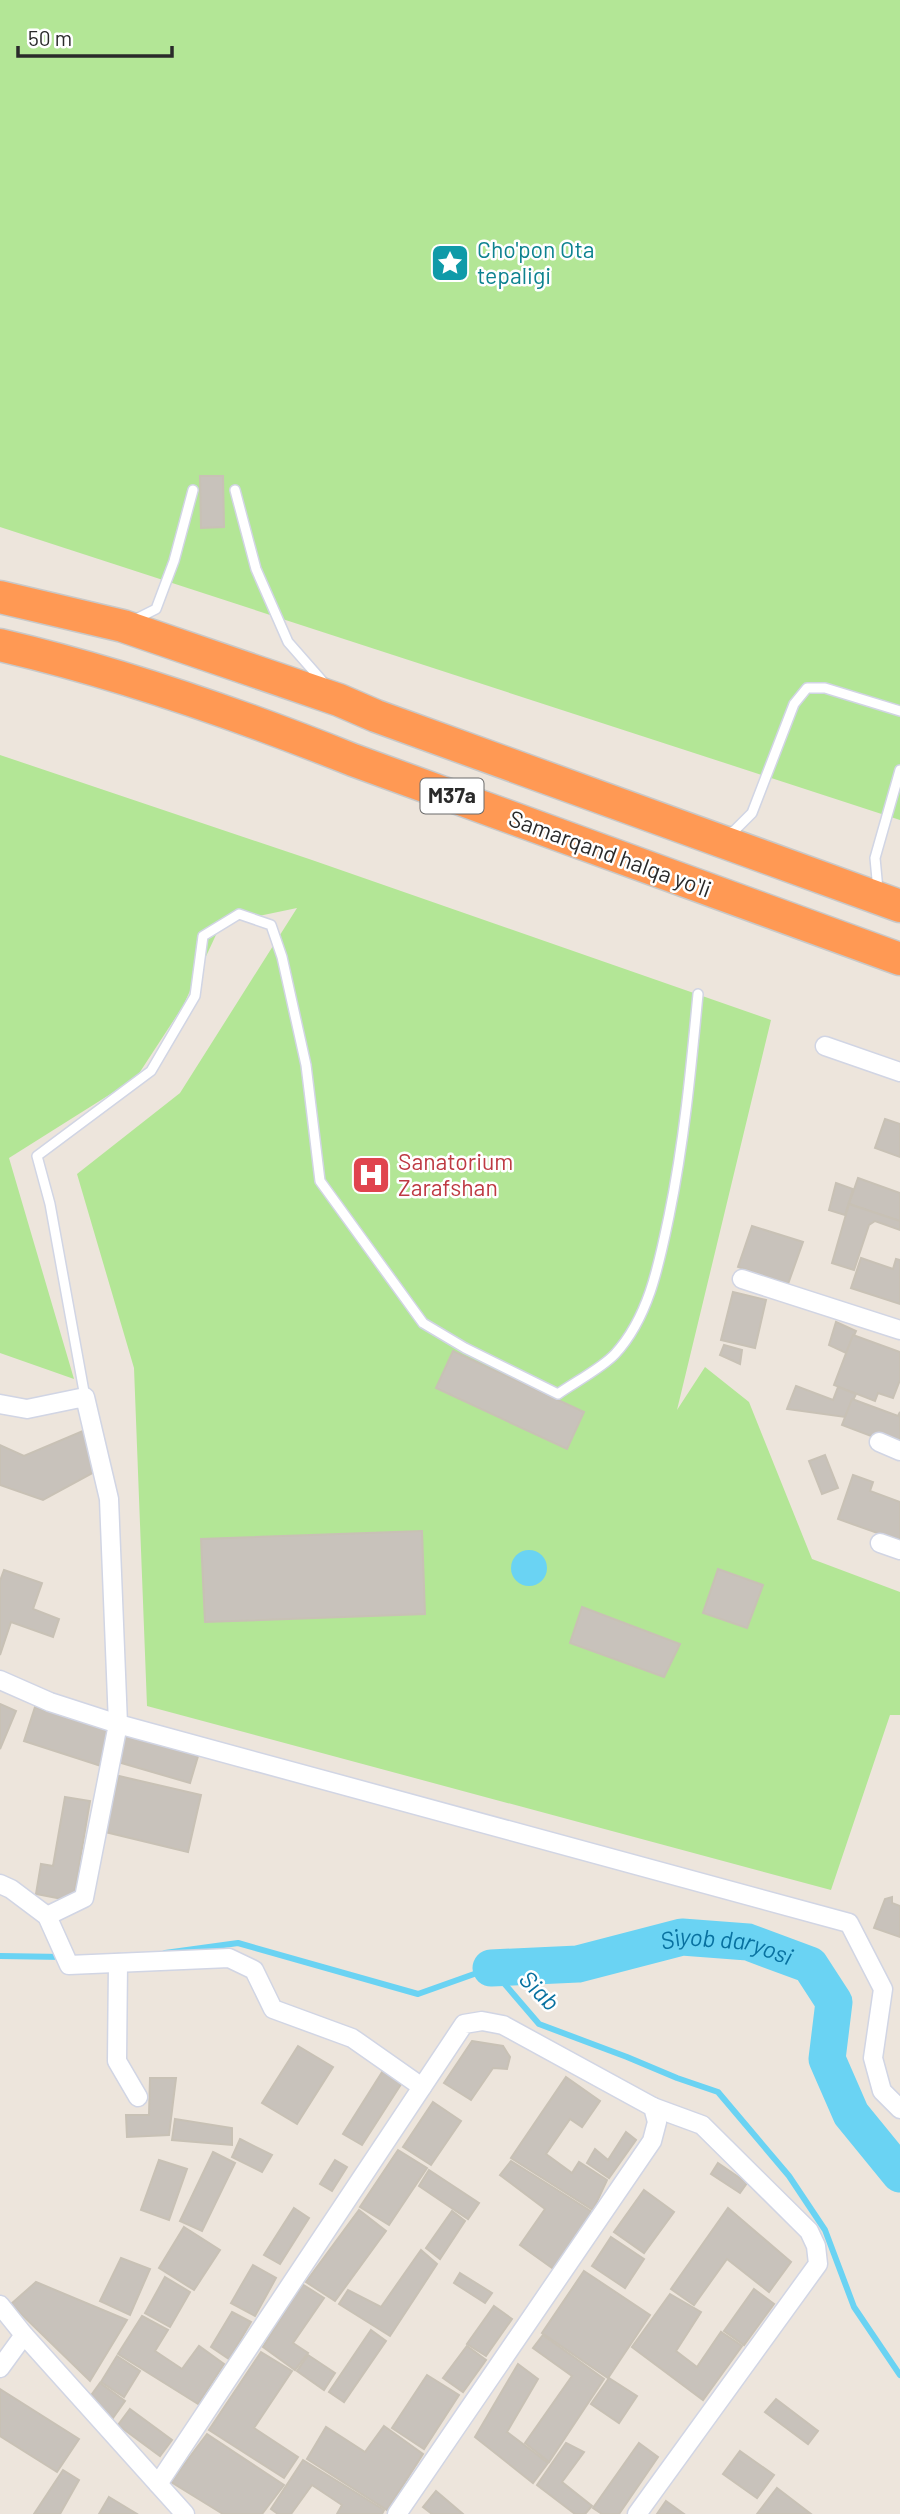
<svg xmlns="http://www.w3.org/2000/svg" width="900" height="2514" font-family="Barlow,sans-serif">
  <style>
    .green { fill: #b3e696 }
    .water { fill: #6ad3f3 }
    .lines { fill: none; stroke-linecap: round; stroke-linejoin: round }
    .stream { stroke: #6ad3f3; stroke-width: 6 }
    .river { stroke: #6ad3f3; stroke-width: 37 }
    .building { fill: #c8c2bb; stroke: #c8c1b5; stroke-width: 2 }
    .lane-casing { stroke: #d1d5e4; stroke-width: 12 }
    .street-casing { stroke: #d1d5e4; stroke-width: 21 }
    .highway-casing { stroke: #c8c8c8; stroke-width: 35 }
    .lane { stroke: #fff; stroke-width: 9 }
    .street { stroke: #fff; stroke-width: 18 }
    .highway { stroke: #ff9954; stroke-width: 32 }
    .labels { text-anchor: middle; stroke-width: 5; stroke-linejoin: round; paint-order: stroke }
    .shield { fill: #fff; stroke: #6a6a6a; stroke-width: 2 }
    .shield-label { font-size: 21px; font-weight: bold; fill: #2a2a2a }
    .culture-label { font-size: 23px; fill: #0d838f; stroke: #fff; text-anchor: start }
    .street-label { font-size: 23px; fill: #2a2a2a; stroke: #fff }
    .health-label { font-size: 23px; fill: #be3a42; stroke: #fff; text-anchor: start }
    .water-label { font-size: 24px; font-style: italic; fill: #0871a0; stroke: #fff }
  </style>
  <rect width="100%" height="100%" fill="#ede5dc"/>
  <g class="green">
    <polygon points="0,0 900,0 900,820 0,527"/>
    <polygon points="0,755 312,860 771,1020 677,1410 705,1367 749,1402 812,1559 900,1592 900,1715 890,1715 831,1890 147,1706 134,1368 77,1174 180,1093 297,908 221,924 183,1006 136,1078 9,1158 74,1379 0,1353"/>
  </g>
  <circle class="water" cx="529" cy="1568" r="18"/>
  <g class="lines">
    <g class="stream">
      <polyline points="165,1953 238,1943 418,1994 491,1968 539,2024 627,2057 677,2078 718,2092 789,2176 825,2230 854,2307 900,2375"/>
      <polyline points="0,1956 64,1957"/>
    </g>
    <path class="river" id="s1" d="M 491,1968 L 578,1964 L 682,1937 L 748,1942 L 810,1965 L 834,2002 L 827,2059 L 851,2114 L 900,2174"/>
  </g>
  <g class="building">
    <polygon points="200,476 223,476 224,527 201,528"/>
    <polygon points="885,1119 900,1124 900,1157 875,1148"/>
    <polygon points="858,1178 900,1193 900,1221 849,1204"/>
    <polygon points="836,1183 853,1189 845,1215 829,1210"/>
    <polygon points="849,1204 900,1221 900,1230 875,1221 869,1225 854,1270 832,1263"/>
    <polygon points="752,1226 803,1242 788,1284 738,1267"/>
    <polygon points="861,1258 893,1269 896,1259 900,1260 900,1304 851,1288"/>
    <polygon points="733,1292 766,1300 755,1348 721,1340"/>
    <polygon points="836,1322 856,1331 846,1353 829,1345"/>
    <polygon points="853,1335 900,1352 900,1380 893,1398 878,1393 875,1401 834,1385"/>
    <polygon points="724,1345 742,1350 740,1364 720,1355"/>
    <polygon points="453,1351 584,1412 567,1449 436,1388"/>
    <polygon points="796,1386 833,1400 838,1387 856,1394 845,1417 787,1409"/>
    <polygon points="852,1399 898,1416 900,1412 900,1447 842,1425"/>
    <polygon points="85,1430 98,1470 43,1500 0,1485 0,1445 24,1456"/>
    <polygon points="825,1455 838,1488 822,1494 809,1461"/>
    <polygon points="853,1475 873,1482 870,1491 900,1502 900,1541 838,1519"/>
    <polygon points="422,1531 425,1614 205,1622 201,1539"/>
    <polygon points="718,1569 763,1585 747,1628 703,1613"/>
    <polygon points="4,1570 42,1583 33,1609 59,1619 53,1637 11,1622 0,1655 0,1581"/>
    <polygon points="582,1607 680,1644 664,1677 570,1643"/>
    <polygon points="0,1704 16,1711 0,1749"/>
    <polygon points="35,1707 112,1732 101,1766 24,1741"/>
    <polygon points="127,1731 199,1753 190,1783 118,1762"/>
    <polygon points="119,1776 201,1795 188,1852 105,1832"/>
    <polygon points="65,1797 90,1801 73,1901 36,1894 41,1864 53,1866"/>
    <polygon points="892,1897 892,1903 900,1906 900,1937 874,1928 885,1899"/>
    <polygon points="472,2041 503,2046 510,2057 507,2069 493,2068 471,2100 444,2083"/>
    <polygon points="298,2046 333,2067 297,2124 262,2103"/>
    <polygon points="386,2066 405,2078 362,2145 343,2134"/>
    <polygon points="566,2077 600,2101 582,2127 570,2119 546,2154 572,2173 579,2162 607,2180 593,2210 511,2158"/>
    <polygon points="150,2078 176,2078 169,2135 127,2137 126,2115 149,2115"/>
    <polygon points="433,2102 461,2121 431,2165 403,2147"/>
    <polygon points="175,2119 232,2128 232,2145 172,2140"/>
    <polygon points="626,2132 636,2140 609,2178 587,2163 595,2149 608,2160"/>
    <polygon points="240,2139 272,2155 262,2172 232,2157"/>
    <polygon points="398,2150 427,2168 389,2225 360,2207"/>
    <polygon points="213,2152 235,2163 202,2231 180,2221"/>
    <polygon points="159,2160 187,2169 169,2220 141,2210"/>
    <polygon points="335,2160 347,2167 332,2191 320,2184"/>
    <polygon points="511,2161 592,2212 555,2270 520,2245 545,2209 500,2175"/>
    <polygon points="718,2163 747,2183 740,2193 711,2174"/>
    <polygon points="429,2170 479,2203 468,2219 419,2186"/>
    <polygon points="644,2190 674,2212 644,2253 614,2232"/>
    <polygon points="294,2208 309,2218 280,2264 264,2255"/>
    <polygon points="728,2208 791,2262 769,2292 727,2259 694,2305 671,2289"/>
    <polygon points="359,2210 386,2231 335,2301 306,2282"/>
    <polygon points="452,2211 465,2221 440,2259 426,2248"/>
    <polygon points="184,2227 220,2250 194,2290 159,2268"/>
    <polygon points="611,2237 644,2259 625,2288 592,2266"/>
    <polygon points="421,2250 437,2264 390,2336 339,2304 348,2290 381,2307"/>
    <polygon points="121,2258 150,2269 130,2315 100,2301"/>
    <polygon points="253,2265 276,2278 255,2316 231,2303"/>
    <polygon points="584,2271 650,2315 608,2378 542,2333"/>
    <polygon points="460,2273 492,2293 485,2303 454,2283"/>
    <polygon points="165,2277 190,2292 170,2327 145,2313"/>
    <polygon points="36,2282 127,2320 90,2381 11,2304"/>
    <polygon points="302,2284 324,2298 293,2343 308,2353 295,2370 263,2347"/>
    <polygon points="754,2289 774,2304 744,2345 724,2331"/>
    <polygon points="670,2294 701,2312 676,2351 697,2367 721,2332 742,2346 703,2400 632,2347"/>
    <polygon points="494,2306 512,2319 486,2356 467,2344"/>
    <polygon points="232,2312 251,2322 229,2359 211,2347"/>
    <polygon points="142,2316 168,2330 155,2351 182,2369 199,2346 224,2364 198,2404 118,2354"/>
    <polygon points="371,2330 386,2341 344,2402 329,2392"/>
    <polygon points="543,2335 604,2379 549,2462 525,2443 572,2376 533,2348"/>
    <polygon points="467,2346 486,2360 463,2392 443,2378"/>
    <polygon points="261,2352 292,2371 254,2428 298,2457 284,2478 209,2430"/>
    <polygon points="308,2355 335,2373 324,2390 297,2371"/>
    <polygon points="117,2356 140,2371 124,2397 101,2382"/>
    <polygon points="518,2364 538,2379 507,2432 548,2463 533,2483 475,2437"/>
    <polygon points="427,2375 459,2395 424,2449 392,2428"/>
    <polygon points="609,2378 637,2396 619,2423 591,2404"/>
    <polygon points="100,2383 125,2401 113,2418 87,2401"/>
    <polygon points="0,2389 79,2439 57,2472 0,2436"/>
    <polygon points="776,2399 818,2431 808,2444 765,2412"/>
    <polygon points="130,2409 172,2440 160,2456 118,2425"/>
    <polygon points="384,2426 423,2454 387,2510 307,2459 326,2427 365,2452"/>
    <polygon points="207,2434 284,2485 262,2514 223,2514 171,2482"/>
    <polygon points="566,2443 584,2452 562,2482 592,2506 585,2514 575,2514 537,2485"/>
    <polygon points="639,2443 658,2457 619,2514 602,2514 593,2508"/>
    <polygon points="740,2451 774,2475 757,2498 723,2474"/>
    <polygon points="303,2460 384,2510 382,2514 337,2514 342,2505 312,2485 291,2514 278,2514 271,2509"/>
    <polygon points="63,2470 79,2480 60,2514 34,2514"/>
    <polygon points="777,2488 811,2514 757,2514"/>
    <polygon points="436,2491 463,2514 432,2514 423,2507"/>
    <polygon points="109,2497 137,2514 99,2514"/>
    <polygon points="666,2501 684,2514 657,2514"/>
  </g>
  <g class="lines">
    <g class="lane-casing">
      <g id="lane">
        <polyline points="235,490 256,569 288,642 324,683"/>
        <polyline points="132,621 156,609 174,561 193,490"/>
        <polyline points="726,834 735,830 752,813 794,704 807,688 825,688 900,711"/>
        <polyline points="878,890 875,858 900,770"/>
        <path d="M 85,1397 L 50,1204 L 37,1156 L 151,1071 L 195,996 L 203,936 L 239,914 L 271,925 L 282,957 L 306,1065 L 320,1181 L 423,1323 L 465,1348 L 558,1394 C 575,1382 602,1368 615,1354 C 649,1317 659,1264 669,1216 C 684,1143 691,1069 698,994"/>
      </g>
    </g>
    <g class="street-casing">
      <g id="street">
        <polyline points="825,1046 900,1072"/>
        <polyline points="742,1279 900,1330"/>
        <polyline points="0,1404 27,1409 85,1397 109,1499 118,1724 849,1923 883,1989 873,2058 882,2091 900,2109"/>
        <polyline points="879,1442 900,1451"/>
        <polyline points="880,1543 900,1550"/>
        <polyline points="0,1680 50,1702 118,1724 84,1898 47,1916"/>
        <polyline points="0,1884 11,1889 47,1916 69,1965 229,1958 254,1970 273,2009 352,2038 422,2087"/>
        <polyline points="118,1963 117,2061 138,2097"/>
        <polyline points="0,2305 24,2335 185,2514"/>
        <polyline points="0,2368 24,2335"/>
        <polyline points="158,2484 464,2024 482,2021 503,2025 653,2107 657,2122 652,2141 397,2514"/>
        <polyline points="637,2514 818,2264 816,2246 809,2231 702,2125 653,2107"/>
      </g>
    </g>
    <g class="highway-casing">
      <g id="highway">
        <polyline points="0,597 123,626 339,700 376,716 900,906"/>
        <path d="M 0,645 C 121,673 238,714 353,760 L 900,959"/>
      </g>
    </g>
    <use href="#lane" class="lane"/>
    <use href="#street" class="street"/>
    <use href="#highway" class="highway"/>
  </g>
  <defs>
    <g id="sight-square" transform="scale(2.0125)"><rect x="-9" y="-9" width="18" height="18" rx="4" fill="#0f9aa8" stroke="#fff"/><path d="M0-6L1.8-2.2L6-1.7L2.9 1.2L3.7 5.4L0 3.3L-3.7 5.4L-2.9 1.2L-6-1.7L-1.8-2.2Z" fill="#fff"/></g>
    <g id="hospital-square" transform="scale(2.0125)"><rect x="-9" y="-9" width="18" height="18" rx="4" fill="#e0444e" stroke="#fff"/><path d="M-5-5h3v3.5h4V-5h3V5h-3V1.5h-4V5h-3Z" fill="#fff"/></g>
  </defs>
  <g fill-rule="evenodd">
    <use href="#sight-square" x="450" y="263"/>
    <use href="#hospital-square" x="371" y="1175"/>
  </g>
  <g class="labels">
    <rect class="shield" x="420.5" y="778.5" width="63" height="35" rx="5"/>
    <g class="shield-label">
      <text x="452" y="803">M37a</text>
    </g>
    <g class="culture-label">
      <text x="477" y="258">Cho'pon Ota<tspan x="477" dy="26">tepaligi</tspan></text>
    </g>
    <g class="street-label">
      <text transform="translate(610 854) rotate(20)" y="8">Samarqand halqa yoʻli</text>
    </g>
    <g class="health-label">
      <text x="398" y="1170">Sanatorium<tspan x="398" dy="26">Zarafshan</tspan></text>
    </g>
    <g class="water-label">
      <text dy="8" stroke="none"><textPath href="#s1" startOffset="240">Siyob daryosi</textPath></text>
      <text transform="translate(539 1991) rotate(45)" y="8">Siab</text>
    </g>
  </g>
  <path d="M18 46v10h154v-10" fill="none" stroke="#2a2a2a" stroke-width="3.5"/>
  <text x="28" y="46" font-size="21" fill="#2a2a2a" stroke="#ffffff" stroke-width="5" paint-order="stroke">50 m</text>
</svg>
